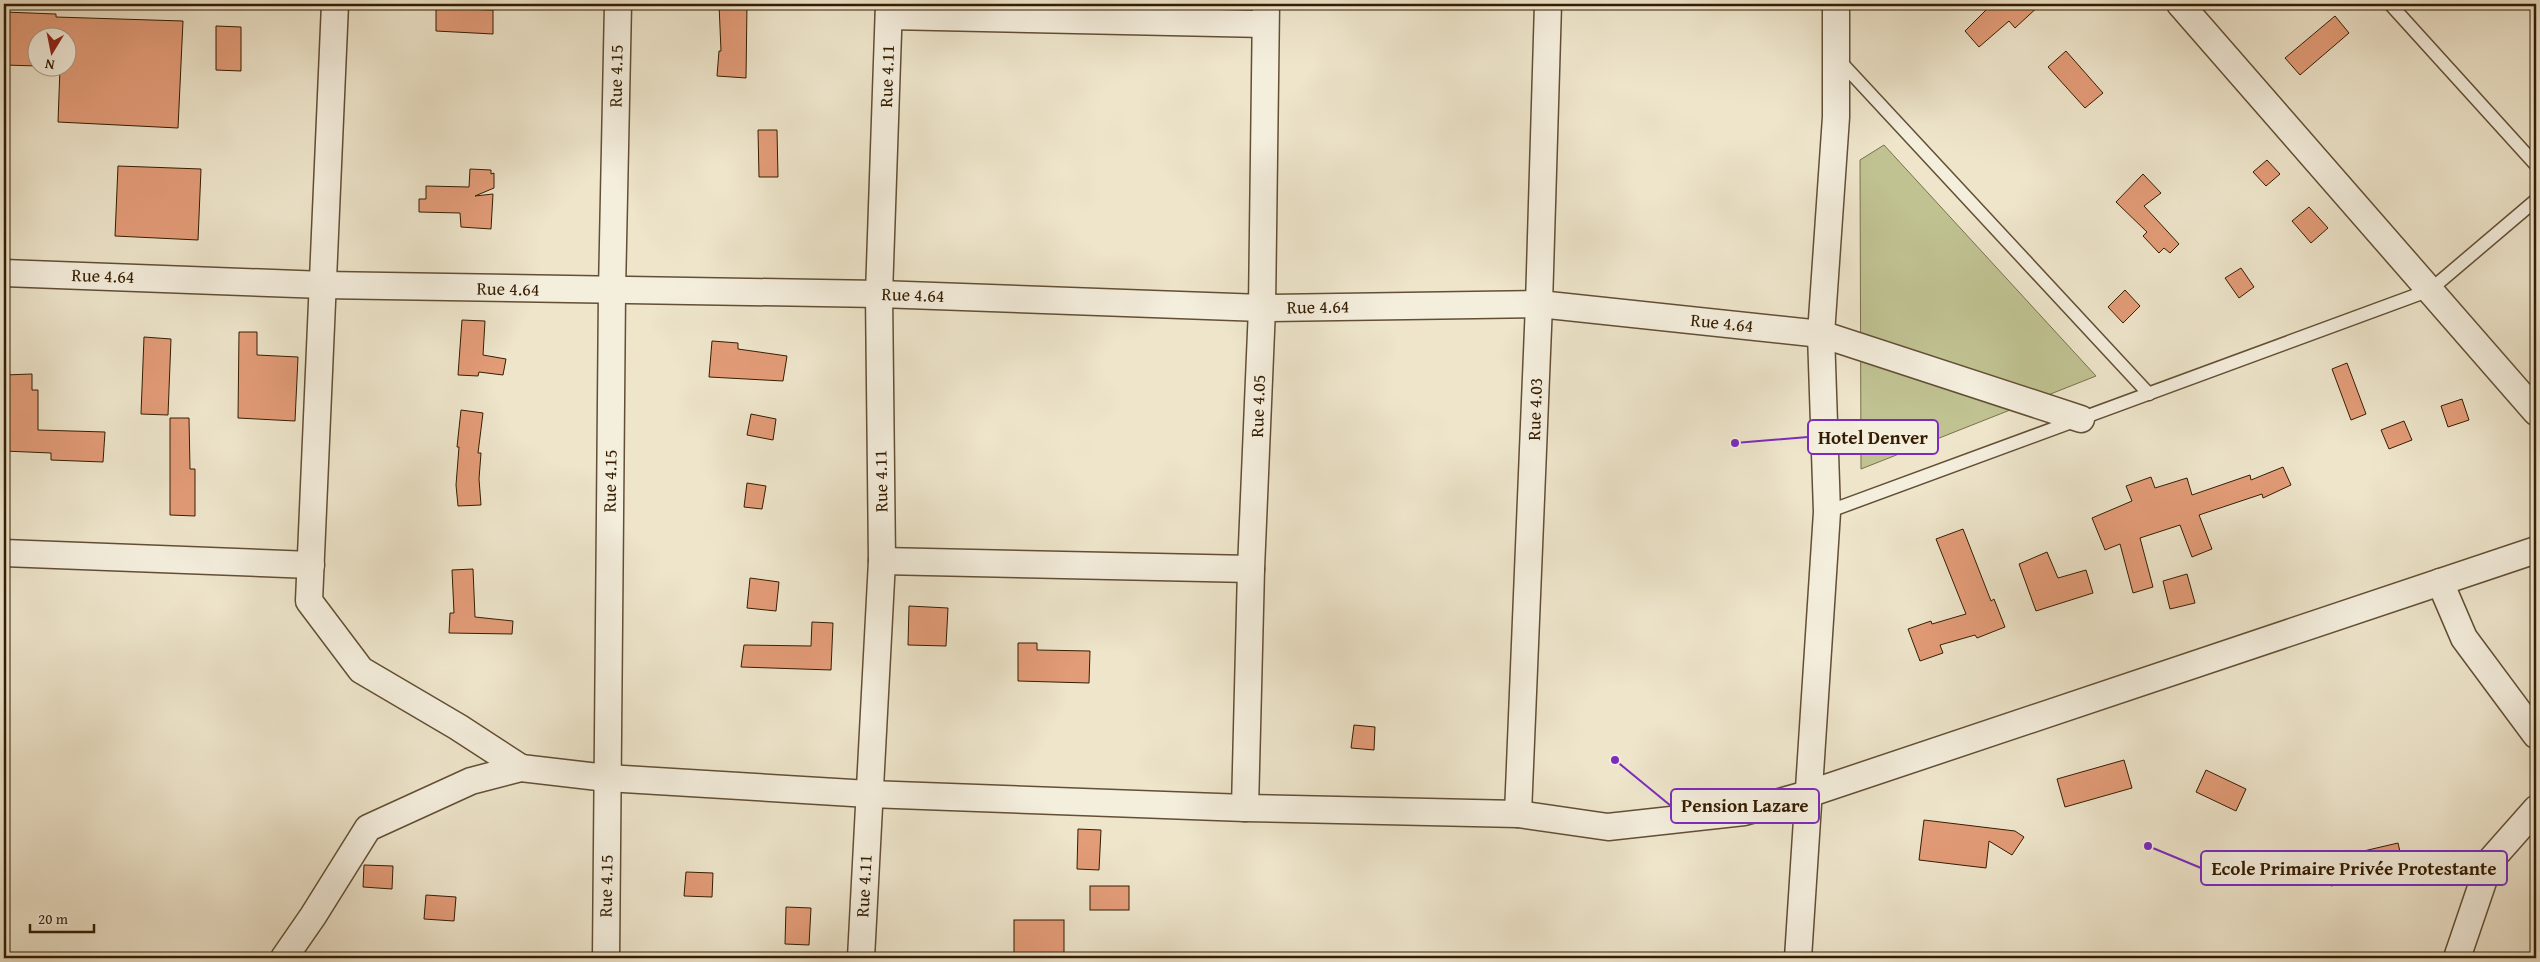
<svg xmlns="http://www.w3.org/2000/svg" width="2540" height="962" font-family="'Gentium Book Plus',serif">
  <style>
    .green { fill: #c0c292; stroke: #7a704a }
    .building { fill: #e39c78; stroke: #341d01 }
    .lines { fill: none; stroke-linecap: round; stroke-linejoin: round }
    .service-casing { stroke: #624f34; stroke-width: 15 }
    .minor-casing { stroke: #624f34; stroke-width: 29 }
    .service { stroke: #f4eedd; stroke-width: 12 }
    .minor { stroke: #f4eedd; stroke-width: 26 }
    .labels { text-anchor: middle; stroke-width: 4.5; stroke-linejoin: round; paint-order: stroke }
    .street-label { font-size: 18px; fill: #341d01; stroke: #f4eedd }
    .leader { fill: none; stroke: #7b2cbf; stroke-width: 2 }
    .callout-dot { fill: #7b2cbf; stroke: #f4eedd; stroke-width: 2 }
    .callout { fill: #f4eedd; stroke: #7b2cbf; stroke-width: 2 }
    .callout-label { font-size: 19px; text-anchor: middle; font-weight: bold; fill: #341d01 }
  </style>
  <rect width="100%" height="100%" fill="#eee5cb"/>
  <filter id="stains"><feTurbulence type="fractalNoise" baseFrequency=".004" numOctaves="4"/><feColorMatrix values="0 0 0 0 .2 0 0 0 0 .09 0 0 0 0 .02 0 0 0 .5 -.17"/></filter>
  <radialGradient id="worn" r=".72"><stop offset=".6" stop-color="#630" stop-opacity="0"/><stop offset="1" stop-color="#630" stop-opacity=".3"/></radialGradient>
  <polygon class="green" points="1884,145 2096,376 1861,469 1860,160"/>
  <g class="building">
    <polygon points="436,4 460,4 460,9 493,10 493,34 436,31"/>
    <polygon points="719,4 747,4 746,78 717,76 719,51 721,51"/>
    <polygon points="1992,4 2041,4 2015,28 2009,21 1979,47 1965,31"/>
    <polygon points="4,12 56,14 56,17 183,21 178,128 58,122 60,68 68,68 68,38 38,38 38,66 4,65"/>
    <polygon points="2335,16 2349,33 2300,75 2285,58"/>
    <polygon points="216,26 241,27 241,71 216,70"/>
    <polygon points="2066,51 2103,93 2085,108 2048,67"/>
    <polygon points="758,130 777,130 778,177 759,177"/>
    <polygon points="2267,160 2280,174 2266,186 2253,172"/>
    <polygon points="118,166 201,169 198,240 115,236"/>
    <polygon points="470,169 491,170 491,174 494,173 494,188 475,196 493,194 491,229 461,227 460,213 419,212 419,199 426,199 426,186 469,187"/>
    <polygon points="2143,174 2161,193 2144,206 2179,244 2170,253 2164,248 2159,253 2143,236 2147,232 2116,202"/>
    <polygon points="2309,207 2328,228 2311,243 2292,221"/>
    <polygon points="2241,268 2254,287 2239,298 2225,278"/>
    <polygon points="2125,290 2140,306 2123,323 2108,307"/>
    <polygon points="462,320 485,321 483,355 506,359 503,375 479,372 478,376 458,375"/>
    <polygon points="239,332 257,332 257,355 298,357 295,421 238,418"/>
    <polygon points="144,337 171,339 168,415 141,414"/>
    <polygon points="712,341 738,343 738,349 787,356 783,381 709,377"/>
    <polygon points="2347,363 2366,414 2351,420 2332,369"/>
    <polygon points="32,374 32,390 38,390 38,430 105,432 103,462 51,460 51,453 4,451 4,375"/>
    <polygon points="2462,399 2469,420 2448,427 2441,406"/>
    <polygon points="461,410 483,413 478,453 481,453 479,479 481,505 458,506 456,485 459,447 457,447"/>
    <polygon points="751,414 776,419 773,440 747,435"/>
    <polygon points="170,418 189,418 190,469 195,469 195,516 170,515"/>
    <polygon points="2404,421 2412,440 2389,449 2381,430"/>
    <polygon points="2283,467 2291,485 2263,498 2262,494 2199,515 2212,549 2192,557 2180,525 2140,538 2153,587 2133,593 2120,544 2105,550 2092,518 2132,501 2126,486 2151,477 2155,488 2187,478 2192,495 2250,475 2251,480"/>
    <polygon points="747,483 766,486 762,509 744,507"/>
    <polygon points="1963,529 1991,601 1994,599 2005,627 1977,638 1975,635 1940,645 1943,653 1920,661 1908,629 1931,621 1932,624 1966,614 1936,539"/>
    <polygon points="2047,552 2058,578 2086,570 2093,593 2036,611 2019,564"/>
    <polygon points="473,569 475,617 513,621 512,634 449,633 450,613 454,613 452,570"/>
    <polygon points="2187,574 2195,603 2170,609 2163,581"/>
    <polygon points="750,578 779,582 776,611 747,608"/>
    <polygon points="909,606 948,608 946,646 908,645"/>
    <polygon points="812,622 833,623 831,670 741,667 744,645 811,646"/>
    <polygon points="1018,643 1037,643 1037,650 1090,651 1089,683 1018,681"/>
    <polygon points="1354,725 1375,727 1374,750 1351,748"/>
    <polygon points="2124,760 2132,788 2065,807 2057,779"/>
    <polygon points="2206,770 2246,789 2236,811 2196,792"/>
    <polygon points="1924,820 2015,831 2024,837 2012,855 1989,841 1986,868 1919,860"/>
    <polygon points="1078,829 1101,830 1099,870 1077,869"/>
    <polygon points="2398,843 2404,869 2331,886 2325,860"/>
    <polygon points="364,865 393,866 392,889 363,887"/>
    <polygon points="686,872 713,873 712,897 684,896"/>
    <rect x="1090" y="886" width="39" height="24"/>
    <polygon points="426,895 456,897 454,921 424,919"/>
    <polygon points="786,907 811,908 809,945 785,944"/>
    <rect x="1014" y="920" width="50" height="34"/>
  </g>
  <g class="lines">
    <g class="service-casing">
      <g id="service">
        <polyline points="2390,4 2536,165"/>
        <polyline points="1838,59 2149,394"/>
        <polyline points="1827,512 2430,290 2536,200"/>
      </g>
    </g>
    <g class="minor-casing">
      <g id="minor">
        <polyline points="335,4 309,601 361,670 458,727 521,768"/>
        <polyline points="2180,4 2536,412"/>
        <polyline points="889,16 1265,24"/>
        <polyline points="4,273 324,285 879,294 1262,308 1539,304 1821,334 2081,419"/>
        <polyline points="4,553 311,565"/>
        <polyline points="882,561 1251,569"/>
        <polyline points="2440,582 2464,638 2536,735"/>
        <polyline points="1245,808 1251,569 1262,308 1266,4"/>
        <polyline points="1518,814 1539,304 1548,4"/>
        <polyline points="284,958 313,916 368,828 471,781 521,768 607,778 869,794 1245,808 1518,814 1608,827 1744,812 1808,794 2536,550"/>
        <polyline points="606,958 612,291 618,4"/>
        <polyline points="861,958 882,561 879,294 889,4"/>
        <polyline points="1798,958 1827,512 1821,334 1836,117 1836,4"/>
        <polyline points="2457,958 2490,861 2536,809"/>
      </g>
    </g>
    <use href="#service" class="service"/>
    <use href="#minor" class="minor"/>
  </g>
  <g class="labels">
    <g class="street-label">
      <text transform="translate(616 76) rotate(-89)" y="6">Rue 4.15</text>
      <text transform="translate(887 76) rotate(-88)" y="6">Rue 4.11</text>
      <text transform="translate(103 276) rotate(2)" y="6">Rue 4.64</text>
      <text transform="translate(508 289) rotate(1)" y="6">Rue 4.64</text>
      <text transform="translate(913 295) rotate(2)" y="6">Rue 4.64</text>
      <text transform="translate(1318 307) rotate(-1)" y="6">Rue 4.64</text>
      <text transform="translate(1722 323) rotate(6)" y="6">Rue 4.64</text>
      <text transform="translate(1258 406) rotate(-88)" y="6">Rue 4.05</text>
      <text transform="translate(1535 409) rotate(-88)" y="6">Rue 4.03</text>
      <text transform="translate(610 481) rotate(-89)" y="6">Rue 4.15</text>
      <text transform="translate(881 481) rotate(-91)" y="6">Rue 4.11</text>
      <text transform="translate(606 886) rotate(-89)" y="6">Rue 4.15</text>
      <text transform="translate(864 886) rotate(-87)" y="6">Rue 4.11</text>
    </g>
  </g>
  <path class="leader" d="M1735 443L1808 437M1615 760L1671 806M2148 846L2201 868"/>
  <g class="callout-dot">
    <circle cx="1735" cy="443" r="5"/>
    <circle cx="1615" cy="760" r="5"/>
    <circle cx="2148" cy="846" r="5"/>
  </g>
  <g class="callout">
    <rect x="1808" y="420" width="130" height="34" rx="5"/>
    <rect x="1671" y="789" width="148" height="34" rx="5"/>
    <rect x="2201" y="851" width="306" height="34" rx="5"/>
  </g>
  <g class="callout-label">
    <text x="1873" y="444">Hotel Denver</text>
    <text x="1745" y="812">Pension Lazare</text>
    <text x="2354" y="875">Ecole Primaire Privée Protestante</text>
  </g>
  <rect width="2540" height="962" fill="none" stroke="#eee5cb" stroke-width="20"/>
  <rect x="5" y="5" width="2530" height="952" fill="none" stroke="#341d01" stroke-width="2.5"/>
  <rect x="10" y="10" width="2520" height="942" fill="none" stroke="#341d01"/>
  <g transform="translate(52 52) rotate(190)"><circle r="24" fill="#f4eedd" stroke="#a79a85"/>
  <path d="M0-4L9 19L0 12L-9 19Z" fill="#8f2418"/>
  <text y="-8" font-size="14" font-weight="bold" text-anchor="middle" fill="#341d01">N</text>
  </g>
  <path d="M30 924v8h64v-8" fill="none" stroke="#341d01" stroke-width="2.5"/>
  <text x="38" y="924" font-size="15" fill="#341d01" stroke="#f4eedd" stroke-width="4" paint-order="stroke">20 m</text>
  <rect width="100%" height="100%" filter="url(#stains)"/>
  <rect width="100%" height="100%" fill="url(#worn)"/>
</svg>
